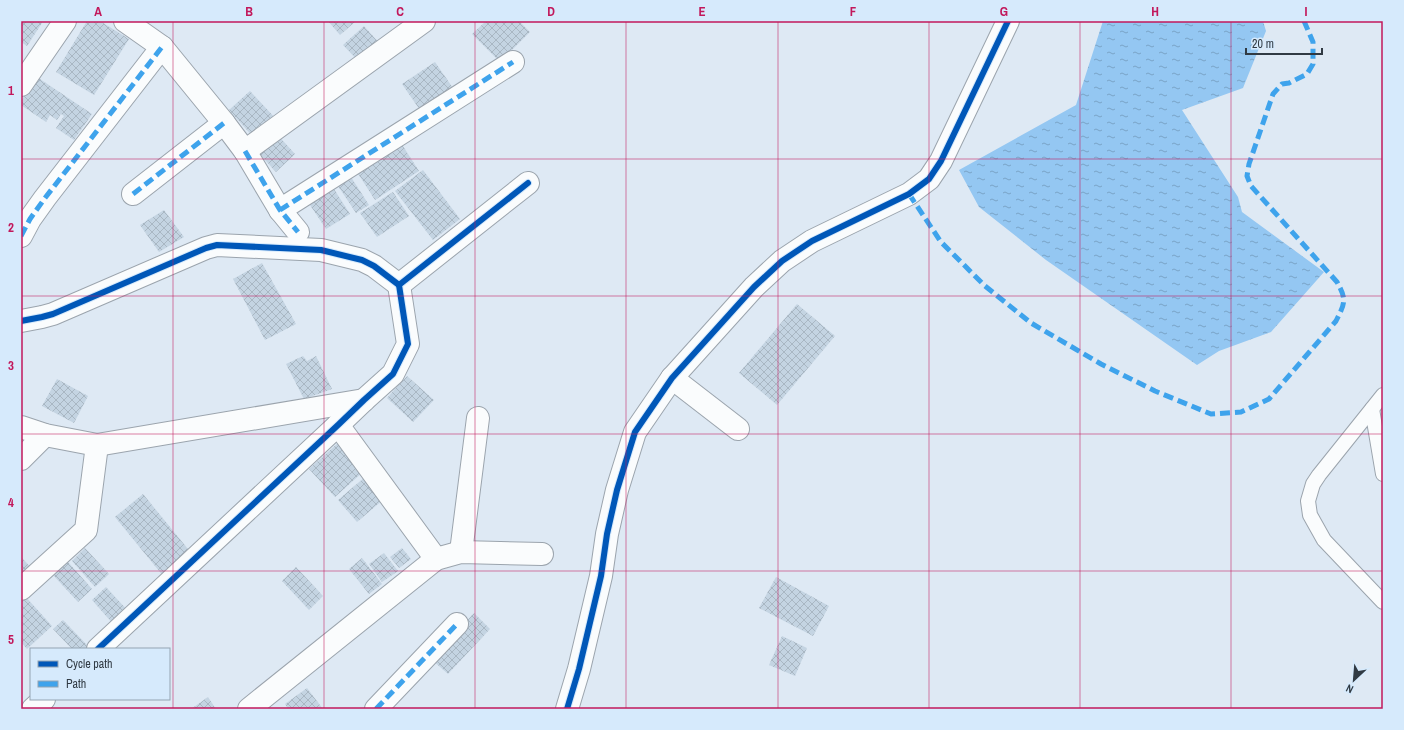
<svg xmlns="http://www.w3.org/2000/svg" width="1404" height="730" font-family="'Archivo Narrow',sans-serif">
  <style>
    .water { fill: url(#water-ripples) }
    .building { fill: url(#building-cross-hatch) }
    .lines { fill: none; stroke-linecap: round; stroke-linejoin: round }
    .lane-casing { stroke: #9ba4ad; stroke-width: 16 }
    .street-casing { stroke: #9ba4ad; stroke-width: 24 }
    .lane { stroke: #fafcfd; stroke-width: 14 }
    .street { stroke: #fafcfd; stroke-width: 22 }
    .quiet { stroke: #3ea3ec; stroke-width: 5; stroke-dasharray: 10 5; stroke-linecap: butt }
    .cycleway-casing { stroke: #d6eafc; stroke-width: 8 }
    .cycleway { stroke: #0057b8; stroke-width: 6 }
    .grid { fill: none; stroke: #c2185b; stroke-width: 1; stroke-opacity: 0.55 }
    .neatline { fill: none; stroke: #c2185b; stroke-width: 1.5 }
    .grid-label { font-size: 13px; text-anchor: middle; font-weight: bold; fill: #c2185b }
  </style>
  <defs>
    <pattern id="water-ripples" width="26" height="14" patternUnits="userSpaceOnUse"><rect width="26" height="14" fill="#94c7f2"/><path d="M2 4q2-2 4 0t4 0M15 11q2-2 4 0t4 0" fill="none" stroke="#79a3c6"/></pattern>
    <pattern id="building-cross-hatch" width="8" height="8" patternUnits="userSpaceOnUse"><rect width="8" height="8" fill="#c4d4e2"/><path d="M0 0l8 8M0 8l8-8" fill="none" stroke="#a9b7c3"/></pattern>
  </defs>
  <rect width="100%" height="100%" fill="#dee9f4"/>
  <polygon class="water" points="1103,21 1263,21 1266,31 1243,88 1182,110 1238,197 1242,212 1324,272 1271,332 1219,351 1197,365 1046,260 979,207 959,170 1076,105"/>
  <g class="building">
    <polygon points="21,21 40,21 42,23 27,46 21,42"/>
    <polygon points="87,21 100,21 129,39 94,95 56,72"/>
    <polygon points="328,21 356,21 340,35"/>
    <polygon points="486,21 519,21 530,32 500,62 472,34"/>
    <polygon points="364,26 381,45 361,64 343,45"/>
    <polygon points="435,62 455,91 422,113 402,84"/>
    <polygon points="37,77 92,114 74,140 56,128 64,116 61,114 57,120 50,115 46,122 21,105 21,101"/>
    <polygon points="250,91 276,119 255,139 229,110"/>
    <polygon points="275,132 295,154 276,172 256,150"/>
    <polygon points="399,140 419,171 375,200 355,169"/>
    <polygon points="423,170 460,219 433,240 395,191"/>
    <polygon points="351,177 369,205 356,213 338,186"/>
    <polygon points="332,186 350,214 326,229 308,202"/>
    <polygon points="393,192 409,216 377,237 360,213"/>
    <polygon points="164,210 184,237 159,252 140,225"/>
    <polygon points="262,263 296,324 265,340 233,279"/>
    <polygon points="797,304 835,336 777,405 739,373"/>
    <polygon points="303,356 307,361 316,356 332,389 304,399 286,364"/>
    <polygon points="407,376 434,400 413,422 387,398"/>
    <polygon points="57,379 88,396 74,423 42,406"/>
    <polygon points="338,443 363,472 335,497 309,469"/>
    <polygon points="365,477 384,499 357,522 338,500"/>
    <polygon points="143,494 192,554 164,577 115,517"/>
    <polygon points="85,548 109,574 95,587 72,561"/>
    <polygon points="402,548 411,559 399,568 390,557"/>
    <polygon points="384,553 398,571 382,582 369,564"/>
    <polygon points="21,557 32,569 21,579"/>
    <polygon points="362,558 382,584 369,594 349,569"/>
    <polygon points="68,562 92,589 78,602 53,575"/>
    <polygon points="296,567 323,596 309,610 282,581"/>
    <polygon points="776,577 829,606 813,636 759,608"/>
    <polygon points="106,587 129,612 114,625 92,600"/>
    <polygon points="25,596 52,626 27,649 21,642 21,600"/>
    <polygon points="474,613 490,629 448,674 431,659"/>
    <polygon points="63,620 88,646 86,649 72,649 53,629"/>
    <polygon points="782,636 807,648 795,676 769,665"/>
    <polygon points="307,688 323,709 288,709 285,704"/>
    <polygon points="208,697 216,709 191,709"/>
  </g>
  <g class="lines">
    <g class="lane-casing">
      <g id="lane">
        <polyline points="1383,395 1319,475 1313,484 1308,501 1310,515 1324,540 1383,602"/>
        <polyline points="1372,409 1383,474"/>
      </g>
    </g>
    <g class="street-casing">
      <g id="street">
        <polyline points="125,21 162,47 224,123 245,151 280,210 298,232"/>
        <polyline points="21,85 65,21"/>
        <polyline points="245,151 424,21"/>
        <polyline points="133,194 224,123"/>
        <polyline points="280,210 513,62"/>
        <polyline points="21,236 30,219 45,198 162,47"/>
        <polyline points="21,321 42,317 53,314 206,248 217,245 321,250 362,260 374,266 399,285"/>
        <polyline points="672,378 738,429"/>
        <polyline points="338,425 436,559"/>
        <polyline points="21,427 45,435 97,445 364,400"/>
        <polyline points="21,459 45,435"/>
        <polyline points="461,552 478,418"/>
        <polyline points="21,589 86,530 97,445"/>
        <polyline points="98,649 338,425 364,400 393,374 408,344 399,285 528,183"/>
        <polyline points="33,709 44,699"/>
        <polyline points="249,709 436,559 461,552 542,554"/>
        <polyline points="376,709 457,624"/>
        <polyline points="567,709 579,669 601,576 607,534 617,490 635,432 672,378 754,287 782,261 812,241 909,194 929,179 941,161 1008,21"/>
      </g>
    </g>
    <use href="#lane" class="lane"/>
    <use href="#street" class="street"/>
    <g class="quiet">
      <polyline points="245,151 280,210 298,232"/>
      <polyline points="133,194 224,123"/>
      <path d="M 909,194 L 941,242 L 985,286 L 1031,323 L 1101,364 L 1155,391 L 1211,414 L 1241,412 L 1269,399 L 1336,321 C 1345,303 1347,300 1337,282 L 1251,186 L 1247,176 L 1249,164 L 1273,94 L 1282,84 L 1289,83 L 1307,74 L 1313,64 L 1313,42 L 1304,21"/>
      <polyline points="280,210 513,62"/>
      <polyline points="21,236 30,219 45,198 162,47"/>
      <polyline points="376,709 457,624"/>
    </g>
    <g class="cycleway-casing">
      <g id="cycleway">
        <polyline points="21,321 42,317 53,314 206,248 217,245 321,250 362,260 374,266 399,285"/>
        <polyline points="98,649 338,425 364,400 393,374 408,344 399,285 528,183"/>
        <polyline points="567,709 579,669 601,576 607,534 617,490 635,432 672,378 754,287 782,261 812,241 909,194 929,179 941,161 1008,21"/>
      </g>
    </g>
    <use href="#cycleway" class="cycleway"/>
  </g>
  <path class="grid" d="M 173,21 L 173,709M 324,21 L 324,709M 475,21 L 475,709M 626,21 L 626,709M 778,21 L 778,709M 929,21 L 929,709M 1080,21 L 1080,709M 1231,21 L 1231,709M 21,159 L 1383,159M 21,296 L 1383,296M 21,434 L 1383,434M 21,571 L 1383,571"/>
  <rect width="1404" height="730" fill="none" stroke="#d6eafc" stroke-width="44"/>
  <rect x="30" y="648" width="140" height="52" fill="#d6eafc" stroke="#94a4b2"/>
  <rect x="38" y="661" width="20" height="6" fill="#0057b8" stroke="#94a4b2"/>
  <text x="66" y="668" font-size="12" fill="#303a43">Cycle path</text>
  <rect x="38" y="681" width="20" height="6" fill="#3ea3ec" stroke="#94a4b2"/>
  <text x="66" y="688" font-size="12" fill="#303a43">Path</text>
  <g transform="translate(1354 680) rotate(206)" stroke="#d6eafc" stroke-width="3" paint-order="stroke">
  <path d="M0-3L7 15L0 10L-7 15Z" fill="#303a43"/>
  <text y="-6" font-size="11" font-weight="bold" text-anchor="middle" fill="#303a43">N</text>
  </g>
  <path d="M1246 48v6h76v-6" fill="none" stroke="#303a43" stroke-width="2"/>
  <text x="1252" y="48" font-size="12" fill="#303a43" stroke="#d6eafc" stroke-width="3" paint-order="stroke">20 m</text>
  <rect x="22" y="22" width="1360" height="686" class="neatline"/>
  <g class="grid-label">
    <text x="98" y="16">A</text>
    <text x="249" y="16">B</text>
    <text x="400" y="16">C</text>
    <text x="551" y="16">D</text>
    <text x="702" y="16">E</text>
    <text x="853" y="16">F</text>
    <text x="1004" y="16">G</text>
    <text x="1155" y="16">H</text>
    <text x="1306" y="16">I</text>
    <text x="11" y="95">1</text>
    <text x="11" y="232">2</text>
    <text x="11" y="370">3</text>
    <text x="11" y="507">4</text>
    <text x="11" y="644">5</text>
  </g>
</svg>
